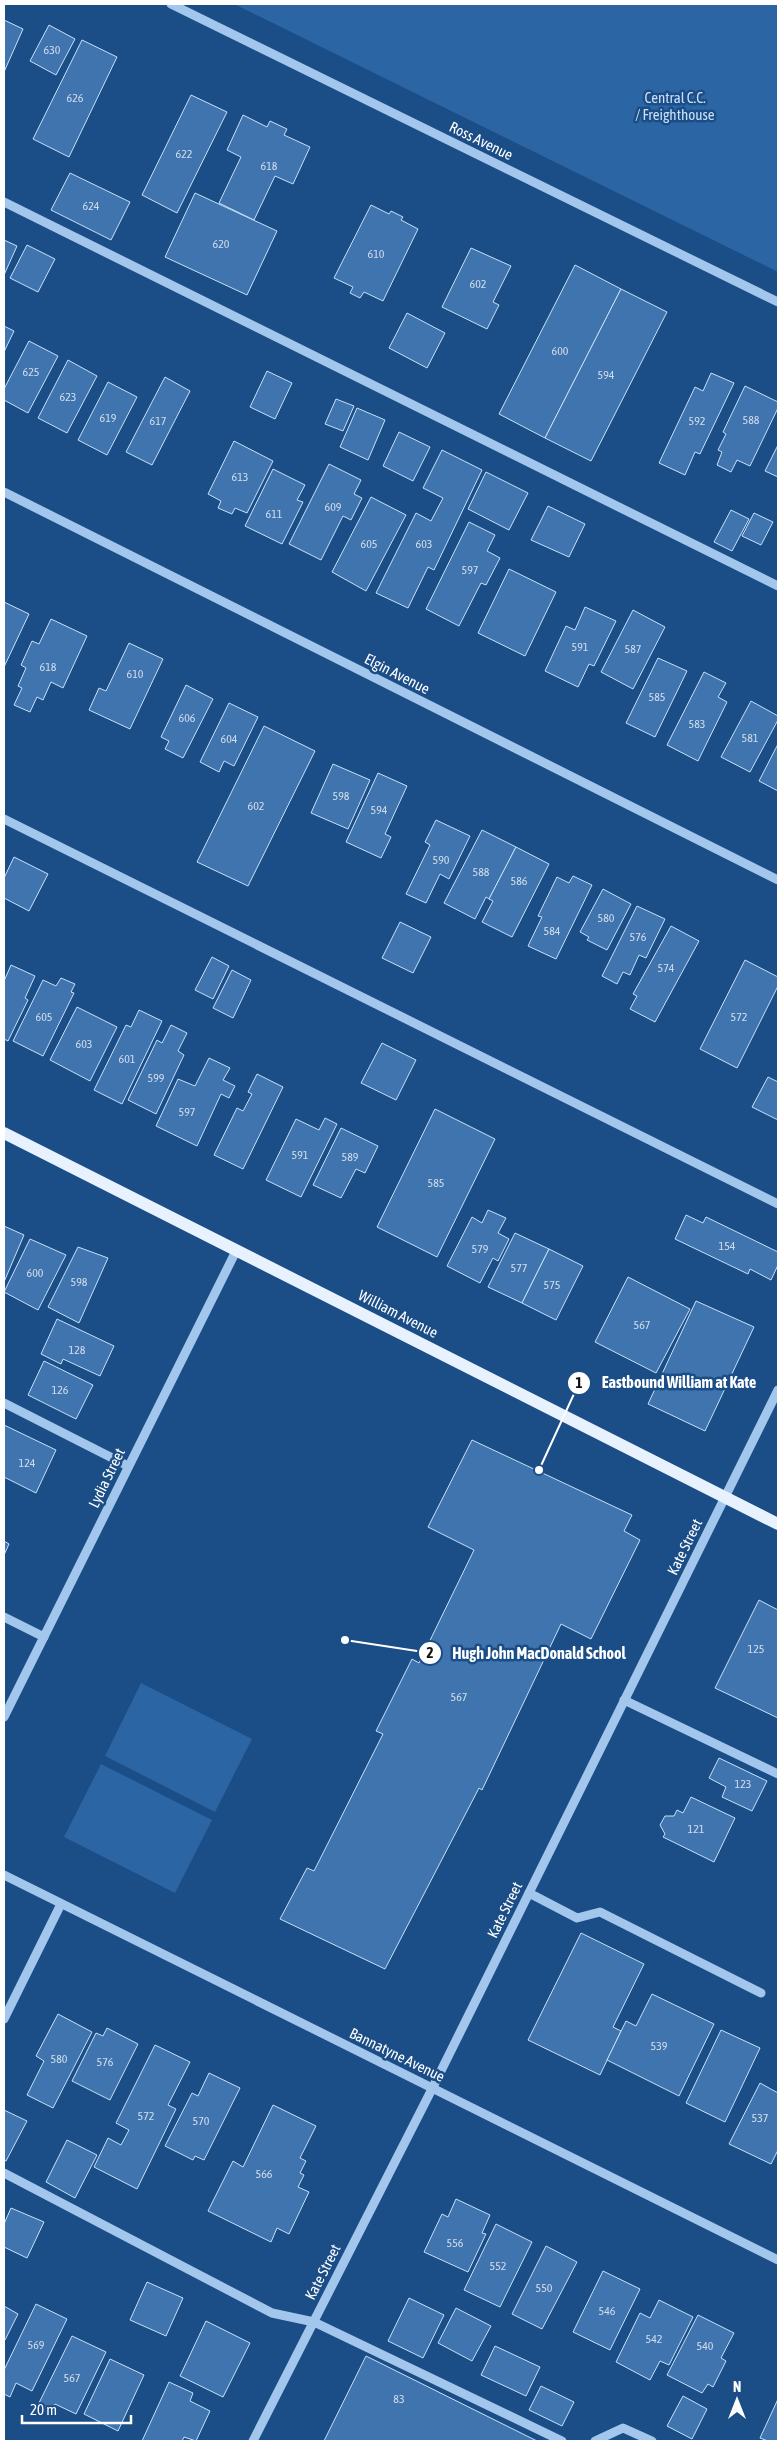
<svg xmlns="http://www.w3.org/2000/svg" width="782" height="2445" font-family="'Asap Condensed',sans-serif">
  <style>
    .green { fill: #2b65a4 }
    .building { fill: #3f74ae; stroke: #c8e0f9 }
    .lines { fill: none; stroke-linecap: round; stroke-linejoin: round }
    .minor { stroke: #a3c6ec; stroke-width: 9 }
    .major { stroke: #e8f2ff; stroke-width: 12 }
    .labels { text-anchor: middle; stroke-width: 5; stroke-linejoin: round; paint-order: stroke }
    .number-label { font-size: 12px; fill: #cfdceb }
    .park-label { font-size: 15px; fill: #c8e0f9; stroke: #1b4d87 }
    .street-label { font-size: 15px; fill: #fff; stroke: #1b4d87 }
    .leader { fill: none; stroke: #fff; stroke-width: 2 }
    .callout-dot { fill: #fff; stroke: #1b4d87; stroke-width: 2 }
    .mark-label { font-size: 15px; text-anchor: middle; font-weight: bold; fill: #111 }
    .callout-label { font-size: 16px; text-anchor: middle; font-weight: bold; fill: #fff; stroke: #1b4d87; stroke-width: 5; stroke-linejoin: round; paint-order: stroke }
  </style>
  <rect width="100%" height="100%" fill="#1b4d87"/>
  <g class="green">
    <polygon points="234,4 778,4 778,272"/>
    <polygon points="141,1683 252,1739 215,1812 105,1756"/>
    <polygon points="101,1764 212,1820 175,1893 64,1837"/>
  </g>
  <g class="building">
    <polygon points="4,20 23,29 4,72"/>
    <polygon points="49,25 75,39 56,75 30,61"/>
    <polygon points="82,40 117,57 69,157 33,139"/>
    <polygon points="191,95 227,112 177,213 142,195"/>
    <polygon points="243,115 267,127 270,121 287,129 284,135 310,147 293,184 275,176 254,220 219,203 241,157 227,150"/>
    <polygon points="70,173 130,202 111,240 51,210"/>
    <polygon points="195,193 277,231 247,295 165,257"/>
    <polygon points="371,205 389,214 391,211 403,217 401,220 418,229 383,301 364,292 360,298 350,293 353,287 334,278"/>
    <polygon points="4,240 17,246 4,275"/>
    <polygon points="27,245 55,259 38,292 10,278"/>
    <polygon points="471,248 511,266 493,302 499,305 487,329 442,307"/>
    <polygon points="575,265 621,289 545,438 499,414"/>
    <polygon points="621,289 667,312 591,461 545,438"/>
    <polygon points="407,313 445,333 427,368 389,348"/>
    <polygon points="4,326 14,331 4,352"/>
    <polygon points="29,341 58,356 28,413 4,400 4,389"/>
    <polygon points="68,360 97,376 67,433 38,418"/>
    <polygon points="267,371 292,383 275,419 250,407"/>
    <polygon points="711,373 734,383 700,454 695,452 685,475 659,463 695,387 703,391"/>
    <polygon points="165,377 190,391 152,465 126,452"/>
    <polygon points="108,382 137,397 107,455 78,440"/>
    <polygon points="745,386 778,402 778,408 750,466 737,460 731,472 717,465 722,452 718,450 726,434 723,432"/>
    <polygon points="336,399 354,406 343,431 325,424"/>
    <polygon points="357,408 385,420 368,460 340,447"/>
    <polygon points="399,432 430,447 413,481 383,466"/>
    <polygon points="234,441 273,461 247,513 235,508 232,514 218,508 221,501 208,494"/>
    <polygon points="778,445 778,477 765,471"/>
    <polygon points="442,450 482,470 434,570 428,567 408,608 376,593 416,513 431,521 443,498 423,488"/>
    <polygon points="329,464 361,480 354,494 362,498 351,520 343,516 321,560 289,544"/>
    <polygon points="273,469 305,485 297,500 303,502 282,544 245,526"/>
    <polygon points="486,472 528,493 509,530 468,509"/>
    <polygon points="371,497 406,515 366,591 332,572"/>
    <polygon points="548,506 585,524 569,557 531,540"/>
    <polygon points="731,510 749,519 732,551 714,542"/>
    <polygon points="754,513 773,522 761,545 742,536"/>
    <polygon points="469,522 495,535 487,551 500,558 486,585 481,583 459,626 426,609"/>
    <polygon points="509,569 556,592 525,656 478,633"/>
    <polygon points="4,602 29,614 4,667"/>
    <polygon points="585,607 616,621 594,666 589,664 578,687 545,671 566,626 575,630"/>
    <polygon points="633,610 665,627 633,689 601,672"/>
    <polygon points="51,619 87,636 63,688 51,682 43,700 37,697 30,712 14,705 22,688 18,686 26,668 21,665 32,641 39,644"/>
    <polygon points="129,643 163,659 130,729 89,710 99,688 106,691"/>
    <polygon points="658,658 687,671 655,737 626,723"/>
    <polygon points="704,672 726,683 718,697 727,702 698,761 667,745"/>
    <polygon points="186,685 213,699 183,758 165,749 169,741 161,737"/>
    <polygon points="751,701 778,716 778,720 750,772 721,757"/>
    <polygon points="229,703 258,717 234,766 224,761 219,772 200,762"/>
    <polygon points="264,726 315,751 248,886 197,862"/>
    <polygon points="778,744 778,791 759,781"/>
    <polygon points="333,764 370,780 348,829 311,813"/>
    <polygon points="378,773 407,786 385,834 391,837 381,858 346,842"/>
    <polygon points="436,820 470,836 449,879 440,874 426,903 406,894 430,845 425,842"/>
    <polygon points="482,830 516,847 489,899 486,897 475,919 444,903"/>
    <polygon points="516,847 549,864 512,937 482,922 493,901 489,899"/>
    <polygon points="14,857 48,874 29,911 4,898 4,878"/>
    <polygon points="573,876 592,885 556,959 528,946 542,917 538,916 557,877 569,883"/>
    <polygon points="603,889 631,904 607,950 587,940 589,937 580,932"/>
    <polygon points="637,906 665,919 646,958 639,955 630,975 623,972 617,984 602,976"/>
    <polygon points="400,922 431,937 413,973 382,958"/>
    <polygon points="671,926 699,941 655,1022 630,1009 637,996 633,994"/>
    <polygon points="212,957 229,966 213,999 195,990"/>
    <polygon points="745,960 778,977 778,986 737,1068 700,1049"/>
    <polygon points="11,965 35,976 25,998 28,1000 8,1041 4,1039 4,981"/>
    <polygon points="232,970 251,980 233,1018 213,1008"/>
    <polygon points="61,978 75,984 71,992 74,993 43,1056 13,1041 43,980 56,986"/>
    <polygon points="77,1007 117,1027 90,1081 50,1060"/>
    <polygon points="139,1010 162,1021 122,1104 94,1090 126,1025 131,1027"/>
    <polygon points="171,1025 187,1033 178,1051 184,1055 156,1114 128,1100 157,1040 162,1043"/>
    <polygon points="382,1043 416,1060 396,1100 361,1083"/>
    <polygon points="209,1058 230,1068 223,1080 235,1086 229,1098 221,1094 197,1146 156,1126 178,1079 195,1086"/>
    <polygon points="257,1074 283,1087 243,1169 214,1155 237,1108 243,1111 252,1094 248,1092"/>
    <polygon points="768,1077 778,1082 778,1120 752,1107"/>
    <polygon points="435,1109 495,1139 437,1257 377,1227"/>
    <polygon points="325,1118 337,1124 301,1197 266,1180 296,1119 319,1130"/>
    <polygon points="341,1128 378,1146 365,1173 356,1169 341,1198 313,1185"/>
    <polygon points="488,1210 506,1218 498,1233 509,1239 498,1261 493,1258 480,1283 447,1266 472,1217 482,1223"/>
    <polygon points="686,1215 703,1223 706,1217 778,1252 778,1265 771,1280 750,1269 748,1274 675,1239"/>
    <polygon points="4,1226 24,1235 4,1282"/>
    <polygon points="515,1233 549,1249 522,1303 488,1287"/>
    <polygon points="30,1239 66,1255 38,1310 4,1292"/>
    <polygon points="78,1247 108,1258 79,1323 48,1307"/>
    <polygon points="549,1249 583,1266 556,1320 522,1303"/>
    <polygon points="628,1277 690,1309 656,1373 595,1342"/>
    <polygon points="696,1301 754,1327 705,1431 648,1404"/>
    <polygon points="57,1319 114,1346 100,1376 63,1359 61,1364 41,1354"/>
    <polygon points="44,1361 93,1385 76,1419 28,1395"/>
    <polygon points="4,1425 56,1450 36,1493 4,1477"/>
    <polygon points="472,1440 632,1515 624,1531 640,1540 591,1639 561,1624 482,1790 479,1788 385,1969 280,1919 307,1868 314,1871 383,1734 376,1731 412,1659 419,1663 474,1550 428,1527"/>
    <polygon points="4,1541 9,1544 4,1555"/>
    <polygon points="759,1600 778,1610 778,1718 715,1688"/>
    <polygon points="719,1758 767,1781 752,1811 722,1797 726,1787 709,1778"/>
    <polygon points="691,1797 735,1818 714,1862 663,1837 665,1834 660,1825 665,1816 674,1816 677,1810 683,1813"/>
    <polygon points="581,1933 644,1964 613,2027 621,2031 600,2075 528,2040"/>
    <polygon points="652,1994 714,2024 679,2096 607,2060 626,2021 636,2026"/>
    <polygon points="58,2014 92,2032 53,2108 27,2095 44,2061 36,2056"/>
    <polygon points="107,2028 138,2044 110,2100 72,2081 96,2033 103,2036"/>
    <polygon points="721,2030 760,2048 725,2122 686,2103"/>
    <polygon points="155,2045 190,2062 168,2105 176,2109 137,2189 94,2167 108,2138 121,2145 129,2130 116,2123"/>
    <polygon points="209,2073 240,2088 204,2160 195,2156 193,2160 165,2146 192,2093 198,2096"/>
    <polygon points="760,2083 778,2093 778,2150 771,2164 729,2144"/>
    <polygon points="273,2105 316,2126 300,2158 306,2161 300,2173 304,2175 298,2187 309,2192 289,2234 277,2228 271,2242 208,2211 233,2161 243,2167"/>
    <polygon points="4,2110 27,2121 6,2161 4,2160"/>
    <polygon points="67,2140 97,2155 75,2198 46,2182"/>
    <polygon points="456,2199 490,2215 482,2233 486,2234 468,2272 424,2252 442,2214 448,2217"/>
    <polygon points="11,2208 44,2222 27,2258 4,2247 4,2224"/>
    <polygon points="496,2224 532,2242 500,2307 464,2290"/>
    <polygon points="546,2246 577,2262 542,2329 512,2314"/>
    <polygon points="603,2271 640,2289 610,2350 573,2332"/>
    <polygon points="147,2282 183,2298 166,2336 130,2320"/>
    <polygon points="409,2298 444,2315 423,2358 388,2341"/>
    <polygon points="659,2300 693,2317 669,2365 660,2361 650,2380 616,2362 640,2313 650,2318"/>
    <polygon points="36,2304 67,2319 32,2391 16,2383 10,2397 4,2394 4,2370"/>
    <polygon points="4,2306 18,2314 5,2340 4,2339"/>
    <polygon points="456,2308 491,2326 472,2361 438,2343"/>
    <polygon points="698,2315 734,2333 721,2358 726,2361 713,2387 708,2384 702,2393 667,2375"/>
    <polygon points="206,2321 250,2343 223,2397 180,2376"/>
    <polygon points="72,2336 106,2352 76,2414 55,2404 52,2411 38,2405"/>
    <polygon points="495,2346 540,2367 526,2396 481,2375"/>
    <polygon points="366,2356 537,2441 324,2441"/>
    <polygon points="110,2359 144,2375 118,2431 84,2414"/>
    <polygon points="169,2382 193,2393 190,2401 210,2411 196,2441 184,2437 182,2441 142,2441"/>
    <polygon points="541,2386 574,2402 562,2426 529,2410"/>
    <polygon points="683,2396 707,2409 692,2439 667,2426"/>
    <polygon points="778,2399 778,2441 768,2441 760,2438"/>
  </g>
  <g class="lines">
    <g class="minor">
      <polyline points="171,4 778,302"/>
      <polyline points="4,202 778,586"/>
      <polyline points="4,492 778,880"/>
      <polyline points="4,819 778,1204"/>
      <polyline points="4,1403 128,1466"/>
      <polyline points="4,1617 44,1637"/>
      <polyline points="624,1700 778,1774"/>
      <polyline points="4,1717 236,1251"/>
      <polyline points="4,1875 778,2260"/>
      <polyline points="529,1893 577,1918 600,1912 761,1993"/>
      <polyline points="4,2019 61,1904"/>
      <polyline points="4,2173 272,2313 314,2322 562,2441"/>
      <polyline points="253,2441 433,2087 778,1390"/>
      <polyline points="595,2441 623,2428 652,2441"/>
    </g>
    <polyline class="major" points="4,1133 778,1524"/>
  </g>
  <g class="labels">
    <g class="number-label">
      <text x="52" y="54">630</text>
      <text x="75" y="102">626</text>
      <text x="184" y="158">622</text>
      <text x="269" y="170">618</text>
      <text x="91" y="210">624</text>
      <text x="221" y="248">620</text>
      <text x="376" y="258">610</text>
      <text x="478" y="288">602</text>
      <text x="560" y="355">600</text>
      <text x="31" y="376">625</text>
      <text x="606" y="379">594</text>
      <text x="68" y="401">623</text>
      <text x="108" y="422">619</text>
      <text x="751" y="424">588</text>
      <text x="158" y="425">617</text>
      <text x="697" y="425">592</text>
      <text x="240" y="481">613</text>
      <text x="333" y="511">609</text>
      <text x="274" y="518">611</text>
      <text x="369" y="548">605</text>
      <text x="424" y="548">603</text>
      <text x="470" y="574">597</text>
      <text x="580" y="651">591</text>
      <text x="633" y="653">587</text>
      <text x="48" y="671">618</text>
      <text x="135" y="678">610</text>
      <text x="657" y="701">585</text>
      <text x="187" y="722">606</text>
      <text x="697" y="728">583</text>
      <text x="750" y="742">581</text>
      <text x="229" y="743">604</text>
      <text x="341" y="800">598</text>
      <text x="256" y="810">602</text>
      <text x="379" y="814">594</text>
      <text x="441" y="864">590</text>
      <text x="481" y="876">588</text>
      <text x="519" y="885">586</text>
      <text x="606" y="922">580</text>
      <text x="552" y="935">584</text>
      <text x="638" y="941">576</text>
      <text x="666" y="972">574</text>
      <text x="44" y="1021">605</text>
      <text x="739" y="1021">572</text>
      <text x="84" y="1048">603</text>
      <text x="127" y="1063">601</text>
      <text x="156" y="1082">599</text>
      <text x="187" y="1116">597</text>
      <text x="300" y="1159">591</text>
      <text x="350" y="1161">589</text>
      <text x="436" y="1187">585</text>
      <text x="727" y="1250">154</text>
      <text x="480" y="1253">579</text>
      <text x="519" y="1272">577</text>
      <text x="35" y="1277">600</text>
      <text x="79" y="1286">598</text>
      <text x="552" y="1289">575</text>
      <text x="642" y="1329">567</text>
      <text x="77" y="1354">128</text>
      <text x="60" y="1394">126</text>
      <text x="27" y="1467">124</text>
      <text x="756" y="1653">125</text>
      <text x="459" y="1701">567</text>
      <text x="743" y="1788">123</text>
      <text x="696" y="1833">121</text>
      <text x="659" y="2050">539</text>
      <text x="59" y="2063">580</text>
      <text x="105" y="2066">576</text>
      <text x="146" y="2120">572</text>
      <text x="760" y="2122">537</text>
      <text x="201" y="2125">570</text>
      <text x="264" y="2178">566</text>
      <text x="455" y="2247">556</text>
      <text x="498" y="2270">552</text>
      <text x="544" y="2292">550</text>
      <text x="607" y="2315">546</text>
      <text x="654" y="2343">542</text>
      <text x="36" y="2349">569</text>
      <text x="705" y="2350">540</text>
      <text x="72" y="2382">567</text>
      <text x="399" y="2403">83</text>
    </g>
    <g class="park-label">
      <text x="675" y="103">Central C.C.<tspan x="675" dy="17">/ Freighthouse</tspan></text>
    </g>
    <g class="street-label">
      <text transform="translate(481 141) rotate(26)" y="5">Ross Avenue</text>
      <text transform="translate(397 674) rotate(27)" y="5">Elgin Avenue</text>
      <text transform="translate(398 1314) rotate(27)" y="5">William Avenue</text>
      <text transform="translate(107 1478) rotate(-64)" y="5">Lydia Street</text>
      <text transform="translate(685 1547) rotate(-64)" y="5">Kate Street</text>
      <text transform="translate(505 1910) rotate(-64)" y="5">Kate Street</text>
      <text transform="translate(397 2055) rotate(26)" y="5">Bannatyne Avenue</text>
      <text transform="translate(323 2272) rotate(-63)" y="5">Kate Street</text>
    </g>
  </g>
  <path class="leader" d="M539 1470L579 1383M345 1640L430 1653"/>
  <g class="callout-dot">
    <circle cx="539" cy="1470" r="5"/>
    <circle cx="345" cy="1640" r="5"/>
    <circle cx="579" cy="1383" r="12"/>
    <circle cx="430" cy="1653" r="12"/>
  </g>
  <g class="mark-label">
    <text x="579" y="1388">1</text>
    <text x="430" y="1658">2</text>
  </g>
  <g class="callout-label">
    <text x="679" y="1388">Eastbound William at Kate</text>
    <text x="539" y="1659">Hugh John MacDonald School</text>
  </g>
  <rect width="782" height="2445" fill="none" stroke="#ffffff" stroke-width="10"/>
  <g transform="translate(737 2400)" stroke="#1b4d87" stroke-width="4" paint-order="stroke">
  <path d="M0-4L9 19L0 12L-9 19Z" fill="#ffffff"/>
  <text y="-8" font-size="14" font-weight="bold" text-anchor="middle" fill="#ffffff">N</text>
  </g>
  <path d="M22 2415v8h109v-8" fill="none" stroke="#ffffff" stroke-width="2.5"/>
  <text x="30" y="2415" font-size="15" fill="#ffffff" stroke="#1b4d87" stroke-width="4" paint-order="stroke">20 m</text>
</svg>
